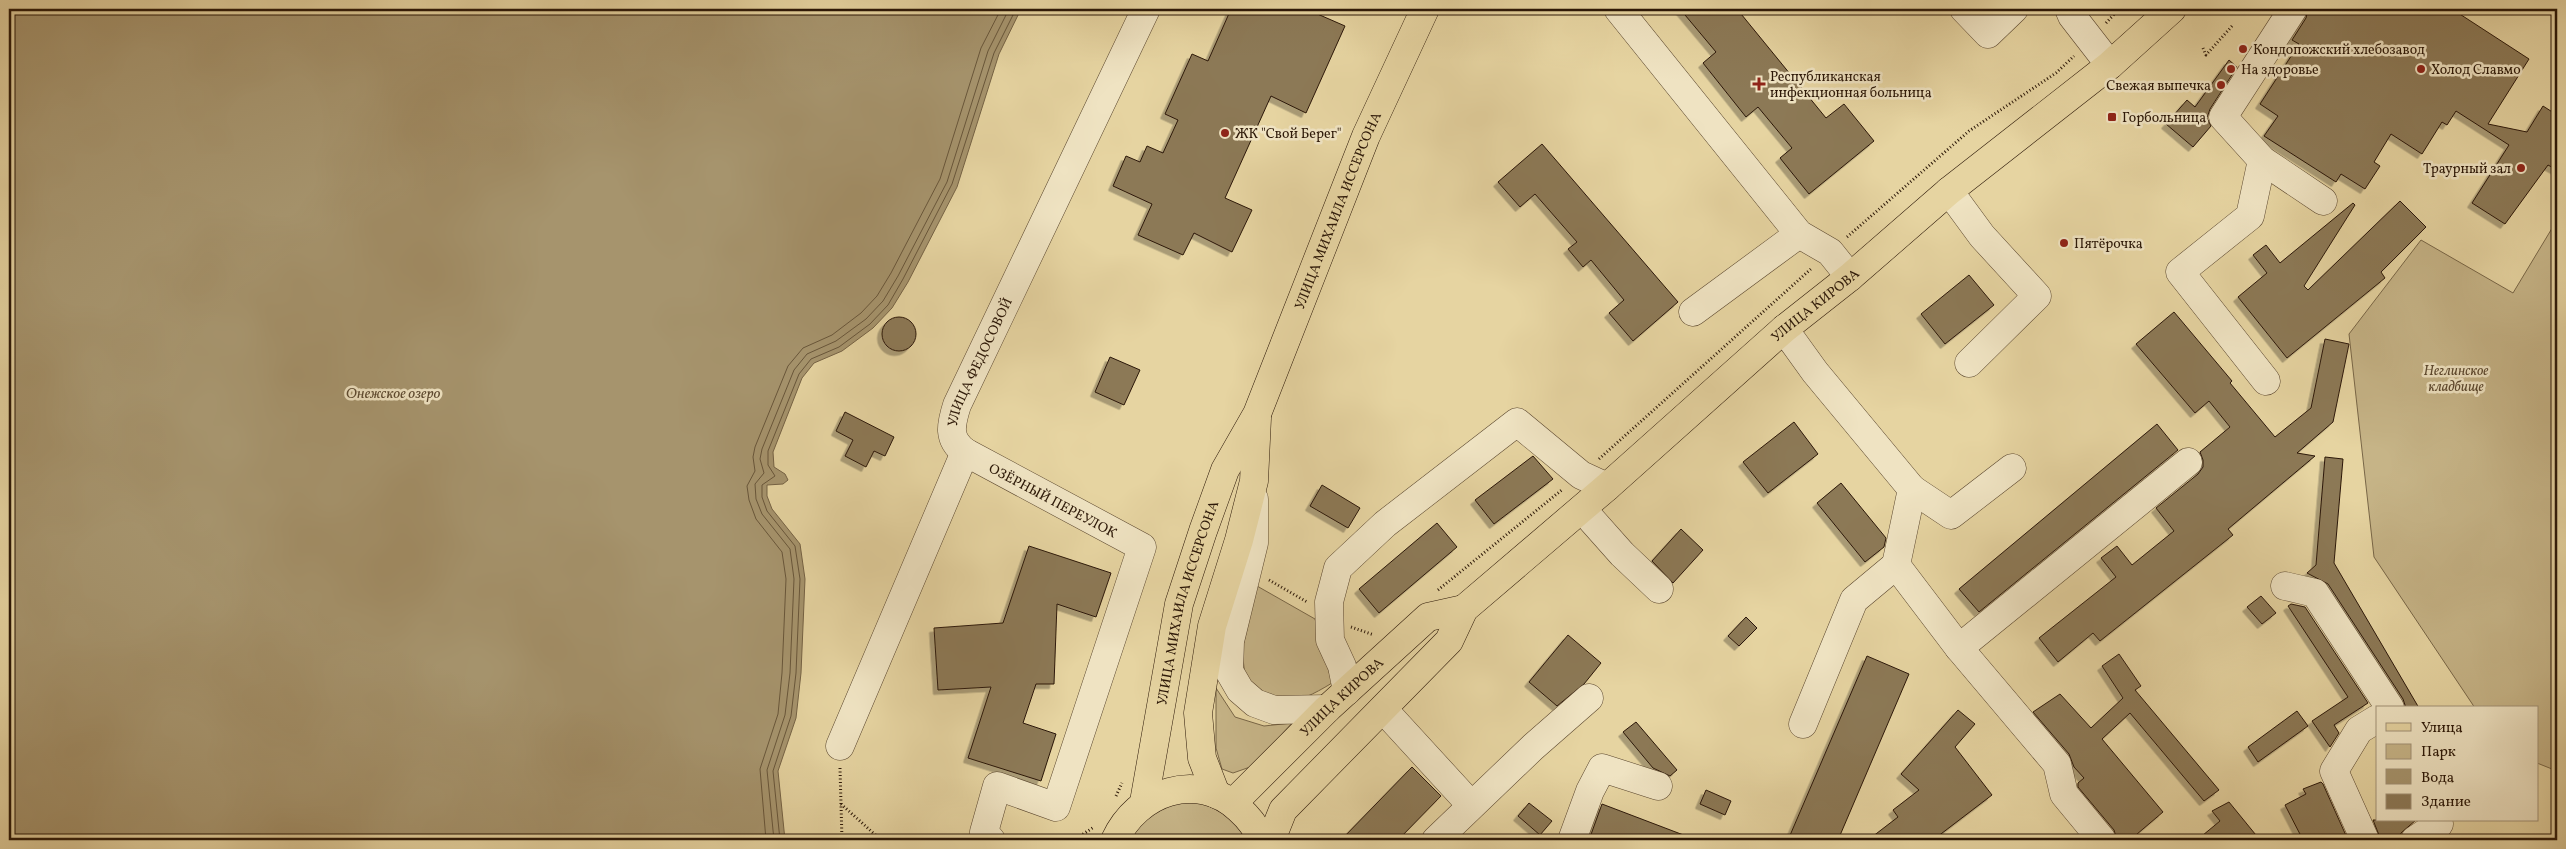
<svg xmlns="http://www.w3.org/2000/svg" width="2566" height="849" font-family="Vollkorn,serif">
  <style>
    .green { fill: #c6b487; stroke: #786647 }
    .water { fill: #a6946d; stroke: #756244 }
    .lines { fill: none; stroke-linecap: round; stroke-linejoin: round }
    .shore { stroke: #68563a; stroke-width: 1 }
    .building { fill: #8c7957; stroke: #2b1707; filter: url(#shadow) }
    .minor-casing { stroke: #5a462e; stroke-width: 29 }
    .major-casing { stroke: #2b1707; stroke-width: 29 }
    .path { stroke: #2b1707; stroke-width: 3; stroke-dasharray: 1 2.5; stroke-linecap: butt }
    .minor { stroke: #efe3c2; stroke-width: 28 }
    .major { stroke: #e6d4a1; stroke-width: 28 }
    .poi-dot { fill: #8f2418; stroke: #efe3c2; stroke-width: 2 }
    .labels { text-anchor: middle; stroke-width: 5; stroke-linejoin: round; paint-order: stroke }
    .poi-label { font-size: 14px; fill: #2b1707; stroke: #efe3c2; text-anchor: start }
    .street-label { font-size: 14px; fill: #2b1707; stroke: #efe3c2 }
    .park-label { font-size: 14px; font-style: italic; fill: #5a462d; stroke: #efe3c2 }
    .water-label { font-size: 15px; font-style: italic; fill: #5c4930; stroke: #efe3c2 }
  </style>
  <defs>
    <filter id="shadow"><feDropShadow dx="-4.5" dy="4.5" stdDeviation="0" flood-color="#0004"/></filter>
  </defs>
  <rect width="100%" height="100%" fill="#e6d4a1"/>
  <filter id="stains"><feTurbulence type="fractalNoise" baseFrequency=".004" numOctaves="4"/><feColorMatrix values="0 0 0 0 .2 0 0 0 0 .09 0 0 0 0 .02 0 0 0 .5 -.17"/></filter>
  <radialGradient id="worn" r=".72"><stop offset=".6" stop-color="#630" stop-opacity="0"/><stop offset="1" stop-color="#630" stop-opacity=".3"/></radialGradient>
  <g class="green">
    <polygon points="2557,220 2557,771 2537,763 2537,708 2475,708 2374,557 2349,334 2421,240 2513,293"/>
    <path d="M 1257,586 L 1315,619 L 1332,683 C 1293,707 1278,708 1245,676 L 1242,650 Z"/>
    <polygon points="1216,688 1235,717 1264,726 1292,723 1253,766 1233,773 1222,769 1216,748"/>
    <path d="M 1195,801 C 1216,808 1237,818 1245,840 L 1128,840 L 1159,806 Z"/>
  </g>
  <polygon class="water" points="9,9 1021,9 999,54 957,187 908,282 892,308 873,328 842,351 814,363 802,378 773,452 774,467 785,474 788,480 783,484 767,485 767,496 772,509 800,544 805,579 801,673 796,718 778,771 785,840 9,840"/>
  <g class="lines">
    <g class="shore">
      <polyline points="766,840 760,769 778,714 782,673 786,579 782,552 756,519 749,500 747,486 755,471 753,457 755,447 788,366 803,348 832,335 861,313 877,296 891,273 940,179 981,48 1001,9"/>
      <polyline points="774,840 767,770 785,715 790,673 794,579 790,549 762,514 756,499 755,484 764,473 760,459 762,449 794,370 807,354 836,341 866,319 883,301 898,276 947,182 988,51 1009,9"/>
      <polyline points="780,840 773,771 791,716 796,673 800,579 795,546 767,511 762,497 762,485 775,476 768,465 768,451 799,374 811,359 839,347 870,324 888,305 903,279 952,184 994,53 1016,9"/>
    </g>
  </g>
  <g class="building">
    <polygon points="1231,9 1306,9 1345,26 1306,113 1271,96 1225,198 1252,210 1232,252 1194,233 1183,255 1138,235 1152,204 1113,186 1126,156 1140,162 1147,146 1163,153 1178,120 1165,114 1192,54 1208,61"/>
    <polygon points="1680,9 1737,9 1826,118 1844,104 1874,141 1809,194 1780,158 1792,148 1758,107 1746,117 1703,63 1716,52"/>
    <polygon points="2308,9 2452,9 2529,59 2488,124 2527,132 2543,106 2557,115 2557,170 2548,165 2505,224 2472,203 2509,145 2456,111 2447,125 2442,122 2422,154 2391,134 2374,162 2380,166 2365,189 2341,174 2336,182 2264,136 2278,116 2260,104 2299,44 2292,40 2306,18"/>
    <polygon points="2229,60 2237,67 2210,109 2207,118 2211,126 2193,147 2166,124 2187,100 2195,107"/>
    <polygon points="1542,144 1678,302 1633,341 1609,313 1624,300 1591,260 1583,267 1568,249 1577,242 1535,194 1520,207 1498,182"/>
    <polygon points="2400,201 2426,227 2381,272 2385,278 2287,358 2238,297 2267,273 2253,255 2266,245 2280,263 2353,203 2355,205 2304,286 2308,290"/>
    <polygon points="1969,275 1994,305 1945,344 1921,314"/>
    <polygon points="2174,312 2232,381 2230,383 2275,437 2311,408 2325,339 2349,344 2333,422 2297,453 2315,456 2228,529 2233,535 2100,641 2093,633 2058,662 2039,638 2116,577 2101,558 2117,546 2132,565 2174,531 2156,508 2198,474 2203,467 2203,460 2200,452 2230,427 2209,401 2195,413 2136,344"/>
    <circle cx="899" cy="334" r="17"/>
    <polygon points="1110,357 1140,370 1124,405 1095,392"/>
    <polygon points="845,412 894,437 885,456 874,451 866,467 845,456 853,440 836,431"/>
    <polygon points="1794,422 1818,454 1768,493 1743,462"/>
    <polygon points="2157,424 2178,450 1979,612 1959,589"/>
    <polygon points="1533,456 1553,479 1494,524 1475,500"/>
    <polygon points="2325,457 2343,459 2334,563 2419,708 2406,708 2403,699 2328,584 2307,573 2316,565"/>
    <polygon points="1841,483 1886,538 1884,547 1865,562 1817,503"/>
    <polygon points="1322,485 1360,508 1348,528 1310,506"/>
    <polygon points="1437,523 1457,547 1379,613 1359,589"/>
    <polygon points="1681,529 1703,550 1673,583 1652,561"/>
    <polygon points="1029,546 1111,573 1096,617 1057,604 1054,684 1036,684 1023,723 1056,734 1041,781 968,758 991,687 938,690 934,628 1003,623"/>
    <polygon points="2261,596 2276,613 2262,624 2247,607"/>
    <polygon points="2291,604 2305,607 2368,703 2334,725 2339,733 2330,747 2312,721 2348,697 2288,606"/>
    <polygon points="1746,617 1757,628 1739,646 1728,636"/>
    <polygon points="1568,635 1601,663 1584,684 1557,706 1529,682"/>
    <polygon points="2119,654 2141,686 2135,690 2219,790 2204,801 2130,713 2102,739 2163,812 2130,840 2117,840 2114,830 2078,787 2078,783 2084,778 2074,767 2069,754 2033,712 2060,694 2091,728 2123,698 2102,666"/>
    <polygon points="1867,656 1909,674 1838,840 1788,840"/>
    <polygon points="1958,710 1975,724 1955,747 1992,795 1933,840 1868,840 1898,817 1893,810 1919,790 1901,774"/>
    <polygon points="2297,711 2308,726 2258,762 2248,747"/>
    <polygon points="1636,722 1677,770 1670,776 1653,768 1623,732"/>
    <polygon points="1412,767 1441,796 1398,840 1341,840"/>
    <polygon points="2321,782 2323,784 2348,840 2303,840 2285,805 2306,794 2303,789"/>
    <polygon points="1706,790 1731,801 1725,815 1700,804"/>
    <polygon points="2229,802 2260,840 2197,840 2220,821 2212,811"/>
    <polygon points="1529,803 1552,821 1540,835 1518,816"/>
    <polygon points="1602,804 1694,839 1693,840 1589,840"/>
    <polygon points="2373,820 2416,820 2401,833 2399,840 2381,840"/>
  </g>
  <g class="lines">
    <g class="minor-casing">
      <g id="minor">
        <polyline points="1618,9 1799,234 1830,252 1850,277"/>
        <polyline points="1964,9 1988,34 2014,9"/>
        <polyline points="2069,9 2072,16 2110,65"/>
        <polyline points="2293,9 2223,117 2262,160 2323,201"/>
        <polyline points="2262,160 2250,216 2180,272 2266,381"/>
        <polyline points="1949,191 1982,236 2037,296 1969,363"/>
        <polyline points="1693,312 1799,234"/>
        <polyline points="1784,329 1815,372 1912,489 1896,565 1959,648 2057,764 2064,794 2102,840"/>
        <polyline points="1912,489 1951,515 2012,468"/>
        <polyline points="1254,499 1254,543 1230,641 1229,671 1240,690 1255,703 1274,710 1327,709"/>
        <polyline points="1582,509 1622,554 1659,589"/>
        <polyline points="2285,586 2315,593 2390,708"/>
        <polyline points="1959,648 2188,462"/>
        <polyline points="1347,691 1342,666 1330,640 1329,602 1338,568 1385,524 1517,422 1581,475 1607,487"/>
        <polyline points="1383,709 1471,805"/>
        <polyline points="1803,724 1854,600 1896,565"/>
        <polyline points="840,746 965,452"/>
        <path id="s1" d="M 991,840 L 984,832 L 997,786 L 1056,807 L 1142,547 L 965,452 C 947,439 951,424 957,405 L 1146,9"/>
        <polyline points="1436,840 1533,747 1589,698"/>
        <polyline points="1572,840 1590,791 1602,768 1658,786"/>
        <polyline points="2365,840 2334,771 2359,730 2377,719"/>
        <polyline points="2415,840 2439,824 2438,820"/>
      </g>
    </g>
    <g class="major-casing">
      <g id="major">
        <polyline points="1216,794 1202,758 1198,713 1212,626 1239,540 1254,481 1257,418"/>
        <path id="s2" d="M 1144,802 L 1179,604 L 1203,531 L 1225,470 L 1257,414 L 1366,136 L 1425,9"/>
        <path id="s3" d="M 1233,803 L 1327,709 L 1428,617 L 1464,609"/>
        <path d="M 1115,840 C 1137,792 1197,770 1239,809 C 1249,818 1257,828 1261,840"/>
        <path id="s4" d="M 1271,840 L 1283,810 L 1449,641 L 1464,609 L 1607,487 L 1784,329 L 1850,277 L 1949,191 L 2110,65 L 2172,9"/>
      </g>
    </g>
    <g class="path">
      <polyline points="2106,23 2119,9"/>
      <polyline points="2203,48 2206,55 2233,25"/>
      <polyline points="1847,237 1969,131 2056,73 2074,56"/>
      <polyline points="1599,459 1812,268"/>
      <polyline points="1269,580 1307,602"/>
      <polyline points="1438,590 1563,489"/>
      <polyline points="1351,627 1374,635"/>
      <polyline points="840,768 842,840"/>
      <polyline points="1116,796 1122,783"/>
      <polyline points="841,804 881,840"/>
      <polyline points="1074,840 1094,827"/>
    </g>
    <use href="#minor" class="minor"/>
    <use href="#major" class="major"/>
  </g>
  <g class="poi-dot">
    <circle cx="2243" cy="49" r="5"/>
    <circle cx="2231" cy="69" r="5"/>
    <circle cx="2421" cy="69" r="5"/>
    <path d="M1756.5 76.5h5v5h5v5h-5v5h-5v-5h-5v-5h5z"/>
    <circle cx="2221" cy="85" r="5"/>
    <rect x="2107" y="112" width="10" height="10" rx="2.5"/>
    <circle cx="1225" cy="133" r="5"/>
    <circle cx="2521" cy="168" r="5"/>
    <circle cx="2064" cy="243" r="5"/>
  </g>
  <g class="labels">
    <g class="poi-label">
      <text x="2253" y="54">Кондопожский хлебозавод</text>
      <text x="2241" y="74">На здоровье</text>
      <text x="2431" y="74">Холод Славмо</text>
      <text x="1770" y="81">Республиканская<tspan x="1770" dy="16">инфекционная больница</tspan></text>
      <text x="2211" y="90" text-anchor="end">Свежая выпечка</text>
      <text x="2122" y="122">Горбольница</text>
      <text x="1235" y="138">ЖК "Свой Берег"</text>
      <text x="2511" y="173" text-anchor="end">Траурный зал</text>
      <text x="2074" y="248">Пятёрочка</text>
    </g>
    <g class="street-label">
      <text dy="5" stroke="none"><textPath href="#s2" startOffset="626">УЛИЦА МИХАИЛА ИССЕРСОНА</textPath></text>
      <text dy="5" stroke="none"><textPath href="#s4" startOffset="769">УЛИЦА КИРОВА</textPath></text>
      <text dy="5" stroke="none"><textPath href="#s1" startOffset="696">УЛИЦА ФЕДОСОВОЙ</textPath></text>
      <text transform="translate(1053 500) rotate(28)" y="5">ОЗЁРНЫЙ ПЕРЕУЛОК</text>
      <text dy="5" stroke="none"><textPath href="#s2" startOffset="204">УЛИЦА МИХАИЛА ИССЕРСОНА</textPath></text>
      <text dy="5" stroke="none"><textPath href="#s3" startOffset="152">УЛИЦА КИРОВА</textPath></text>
    </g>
    <g class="park-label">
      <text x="2456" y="375">Неглинское<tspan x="2456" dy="16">кладбище</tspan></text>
    </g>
    <g class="water-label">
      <text x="393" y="398">Онежское озеро</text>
    </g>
  </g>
  <rect width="2566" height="849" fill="none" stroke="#e6d4a1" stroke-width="30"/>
  <rect x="10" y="10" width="2546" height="829" fill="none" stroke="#2b1707" stroke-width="2.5"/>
  <rect x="15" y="15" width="2536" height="819" fill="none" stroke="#2b1707"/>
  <rect x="2376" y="706" width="162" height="115" fill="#efe3c2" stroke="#a19177"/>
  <rect x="2386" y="723" width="25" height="8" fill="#e6d4a1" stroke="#a19177"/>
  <text x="2421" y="732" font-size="15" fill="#2b1707">Улица</text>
  <rect x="2386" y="744" width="25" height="15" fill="#c6b487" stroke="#a19177"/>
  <text x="2421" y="756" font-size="15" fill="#2b1707">Парк</text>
  <rect x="2386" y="769" width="25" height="15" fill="#a6946d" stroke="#a19177"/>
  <text x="2421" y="782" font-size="15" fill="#2b1707">Вода</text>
  <rect x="2386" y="794" width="25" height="15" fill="#8c7957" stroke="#a19177"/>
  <text x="2421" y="806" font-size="15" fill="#2b1707">Здание</text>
  <rect width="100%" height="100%" filter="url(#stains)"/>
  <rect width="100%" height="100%" fill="url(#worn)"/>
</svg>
